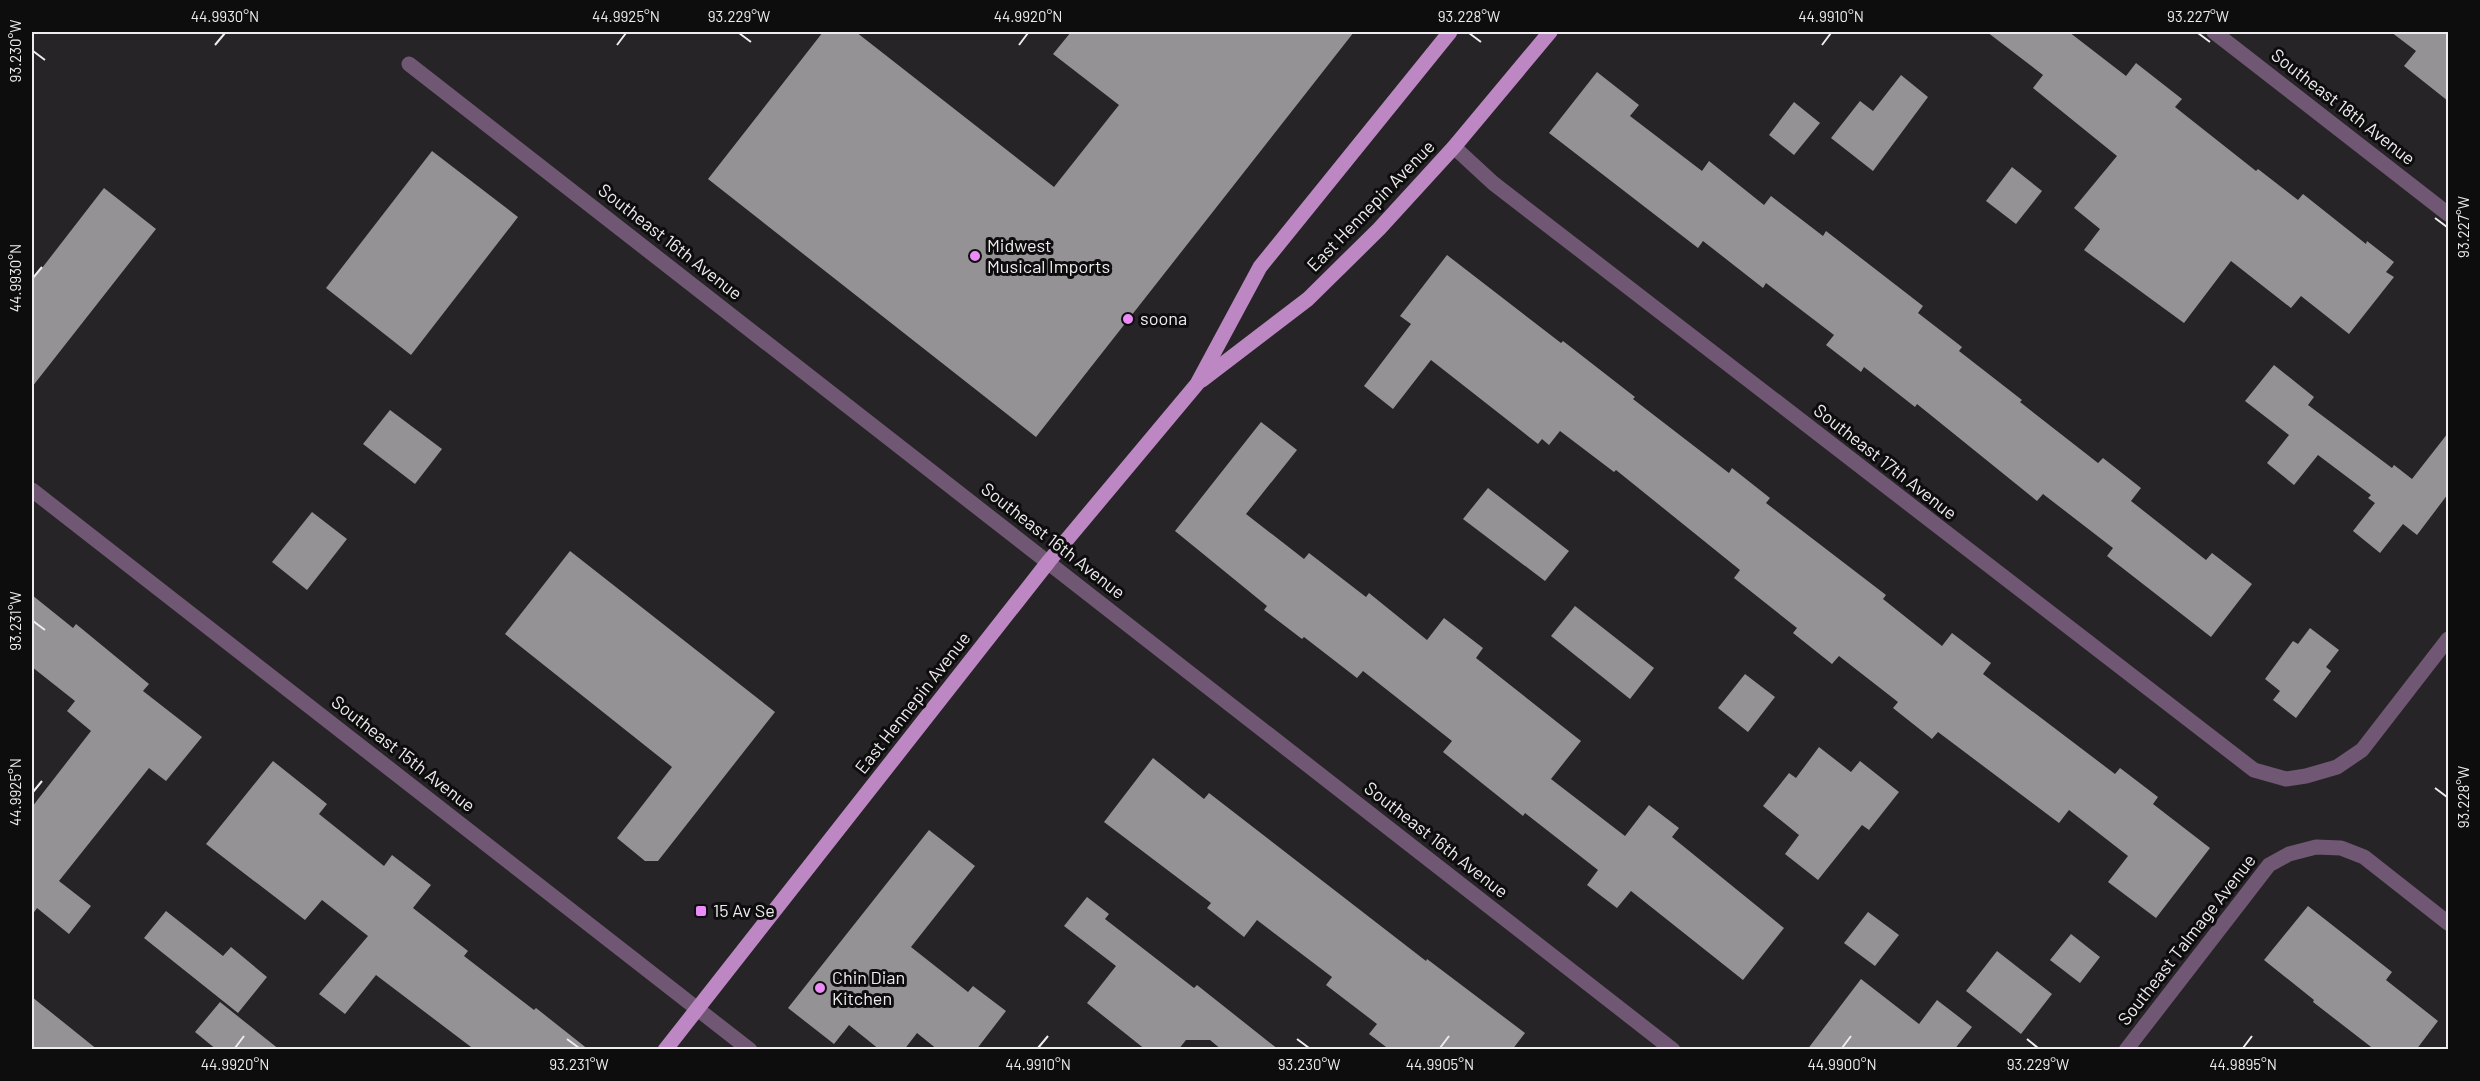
<svg xmlns="http://www.w3.org/2000/svg" width="2480" height="1081" font-family="Barlow,sans-serif">
  <style>
    .building { fill: #959295 }
    .lines { fill: none; stroke-linecap: round; stroke-linejoin: round }
    .minor { stroke: #705773; stroke-width: 15 }
    .major { stroke: #bc87c2; stroke-width: 15 }
    .ticks { fill: none; stroke: #eeecee; stroke-width: 2 }
    .poi-dot { fill: #ed8cf9; stroke: #0e0d0e; stroke-width: 2 }
    .labels { text-anchor: middle; stroke-width: 6; stroke-linejoin: round; paint-order: stroke }
    .street-label { font-size: 18px; fill: #eeecee; stroke: #0e0d0e }
    .poi-label { font-size: 18px; fill: #eeecee; stroke: #0e0d0e; text-anchor: start }
    .neatline { fill: none; stroke: #eeecee; stroke-width: 2 }
    .ticks-label { font-size: 15px; text-anchor: middle; fill: #eeecee }
  </style>
  <rect width="100%" height="100%" fill="#262426"/>
  <g class="building">
    <polygon points="823,32 856,32 1054,187 1119,105 1053,54 1071,32 1354,32 1036,437 708,179"/>
    <polygon points="1987,32 2069,32 2126,76 2136,63 2182,99 2175,107 2256,171 2258,169 2298,200 2303,194 2366,244 2367,241 2394,262 2386,272 2394,277 2349,334 2301,296 2291,308 2231,261 2184,323 2084,250 2100,229 2074,208 2117,156 2033,88 2043,75"/>
    <polygon points="2391,32 2448,32 2448,101 2404,66 2416,51"/>
    <polygon points="1597,72 1639,105 1630,116 1702,171 1709,161 1764,205 1771,196 1823,236 1826,231 1923,306 1918,313 1962,347 1959,351 2022,400 2020,402 2098,463 2103,458 2141,488 2131,501 2206,560 2212,553 2252,584 2211,637 2107,556 2113,548 2043,494 2037,501 1917,404 1915,407 1864,367 1861,372 1826,345 1834,335 1766,283 1763,288 1703,241 1698,248 1549,133"/>
    <polygon points="1901,75 1928,97 1873,171 1831,138 1860,101 1873,111"/>
    <polygon points="1794,102 1820,123 1794,155 1769,135"/>
    <polygon points="432,151 518,217 411,355 326,288"/>
    <polygon points="2012,167 2042,191 2016,224 1986,201"/>
    <polygon points="104,188 156,229 32,387 32,281"/>
    <polygon points="1447,255 1561,343 1563,341 1635,397 1633,399 1729,473 1732,468 1770,498 1766,503 1886,595 1883,599 1942,646 1952,633 1991,663 1983,674 2115,774 2120,768 2158,797 2153,804 2210,848 2156,918 2108,882 2128,856 2069,810 2059,823 1938,732 1932,739 1893,708 1898,702 1839,656 1832,664 1793,633 1797,628 1734,578 1740,570 1616,470 1614,472 1560,431 1549,445 1542,439 1538,444 1431,360 1393,409 1364,386 1411,324 1400,316"/>
    <polygon points="2274,365 2314,397 2308,405 2392,468 2394,465 2412,479 2448,433 2448,494 2417,535 2403,524 2380,553 2353,531 2375,503 2368,498 2371,495 2318,455 2294,485 2267,463 2289,435 2245,401"/>
    <polygon points="390,410 442,449 415,484 363,444"/>
    <polygon points="1261,422 1297,450 1246,514 1304,559 1309,553 1366,597 1369,593 1427,640 1444,618 1483,648 1476,658 1581,741 1551,779 1625,836 1649,805 1679,828 1672,837 1784,928 1743,980 1631,891 1617,908 1587,885 1598,870 1525,813 1523,816 1443,752 1452,741 1363,671 1357,678 1304,637 1302,639 1264,610 1267,606 1175,531"/>
    <polygon points="1488,488 1569,551 1545,581 1463,519"/>
    <polygon points="312,512 347,539 307,590 272,562"/>
    <polygon points="570,551 775,712 658,861 645,861 617,838 672,767 505,634"/>
    <polygon points="32,595 73,628 76,624 149,684 143,691 202,737 166,781 149,768 59,881 91,906 69,934 37,908 32,915 32,807 91,731 67,711 75,701 32,667"/>
    <polygon points="1575,606 1654,668 1630,699 1551,636"/>
    <polygon points="2310,628 2339,650 2326,667 2331,671 2296,718 2273,700 2280,691 2265,679 2293,641 2298,644"/>
    <polygon points="1745,674 1775,697 1748,732 1718,708"/>
    <polygon points="1819,747 1851,772 1860,761 1899,792 1869,830 1862,825 1818,880 1785,854 1799,835 1763,806 1789,773 1796,778"/>
    <polygon points="1153,758 1204,799 1209,793 1426,961 1427,959 1525,1033 1512,1050 1390,1050 1369,1034 1377,1024 1326,985 1332,977 1257,920 1244,937 1207,908 1211,903 1104,822"/>
    <polygon points="273,761 327,804 319,814 384,866 392,855 431,885 413,908 468,951 464,956 534,1010 536,1008 589,1050 475,1050 376,975 345,1014 319,994 368,936 322,900 305,920 206,844"/>
    <polygon points="929,830 975,866 911,947 968,992 973,986 1006,1011 976,1050 938,1050 917,1033 904,1050 880,1050 849,1025 834,1044 788,1008"/>
    <polygon points="1087,897 1109,914 1105,919 1194,988 1197,985 1279,1050 1222,1050 1210,1040 1186,1040 1178,1050 1146,1050 1087,1003 1116,966 1064,926"/>
    <polygon points="2308,906 2392,972 2386,980 2438,1021 2416,1050 2375,1050 2313,1002 2314,1000 2264,960"/>
    <polygon points="166,911 223,956 231,947 267,977 238,1013 144,938"/>
    <polygon points="1868,912 1899,935 1875,966 1844,943"/>
    <polygon points="2071,934 2100,957 2080,983 2050,960"/>
    <polygon points="1997,951 2052,994 2021,1034 1966,991"/>
    <polygon points="1861,979 1919,1024 1937,1000 1972,1027 1954,1050 1807,1050"/>
    <polygon points="32,997 98,1050 32,1050"/>
    <polygon points="220,1002 280,1050 217,1050 195,1032"/>
  </g>
  <g class="lines">
    <g class="minor">
      <polyline points="2214,32 2448,214"/>
      <polyline points="409,64 1673,1050"/>
      <polyline points="1454,147 1493,183 2254,770 2286,779 2306,776 2337,767 2362,750 2448,639"/>
      <polyline points="32,490 750,1050"/>
      <polyline points="2126,1050 2269,865 2289,854 2316,847 2341,848 2364,857 2448,923"/>
    </g>
    <g class="major">
      <polyline points="1202,380 1308,299 1379,229 1454,147 1550,32"/>
      <polyline points="665,1050 1049,561 1197,384 1260,267 1450,32"/>
    </g>
  </g>
  <path class="ticks" d="M 739,33 L 751,42M 1469,33 L 1481,42M 2198,33 L 2210,42M 215,45 L 225,33M 617,45 L 626,33M 1019,45 L 1028,33M 1822,45 L 1831,33M 33,51 L 45,60M 2435,218 L 2447,227M 33,278 L 42,267M 33,621 L 45,630M 2435,788 L 2447,797M 33,792 L 42,781M 567,1039 L 579,1048M 1297,1039 L 1309,1048M 2027,1039 L 2038,1048M 235,1048 L 244,1036M 1038,1048 L 1048,1036M 1440,1048 L 1449,1036M 1842,1048 L 1851,1036M 2243,1048 L 2252,1036"/>
  <g class="poi-dot">
    <circle cx="975" cy="256" r="6"/>
    <circle cx="1128" cy="319" r="6"/>
    <rect x="695" y="905" width="12" height="12" rx="3"/>
    <circle cx="820" cy="988" r="6"/>
  </g>
  <g class="labels">
    <g class="street-label">
      <text transform="translate(2343 107) rotate(38)" y="6">Southeast 18th Avenue</text>
      <text transform="translate(1371 206) rotate(-46)" y="6">East Hennepin Avenue</text>
      <text transform="translate(670 242) rotate(38)" y="6">Southeast 16th Avenue</text>
      <text transform="translate(1885 462) rotate(38)" y="6">Southeast 17th Avenue</text>
      <text transform="translate(1053 541) rotate(38)" y="6">Southeast 16th Avenue</text>
      <text transform="translate(913 703) rotate(-52)" y="6">East Hennepin Avenue</text>
      <text transform="translate(403 754) rotate(38)" y="6">Southeast 15th Avenue</text>
      <text transform="translate(1436 840) rotate(38)" y="6">Southeast 16th Avenue</text>
      <text transform="translate(2187 940) rotate(-52)" y="6">Southeast Talmage Avenue</text>
    </g>
    <g class="poi-label">
      <text x="987" y="252">Midwest<tspan x="987" dy="21">Musical Imports</tspan></text>
      <text x="1140" y="325">soona</text>
      <text x="713" y="917">15 Av Se</text>
      <text x="832" y="984">Chin Dian<tspan x="832" dy="21">Kitchen</tspan></text>
    </g>
  </g>
  <rect width="2480" height="1081" fill="none" stroke="#0e0d0e" stroke-width="66"/>
  <rect x="33" y="33" width="2414" height="1015" class="neatline"/>
  <g class="ticks-label">
    <text x="225" y="22">44.9930°N</text>
    <text x="626" y="22">44.9925°N</text>
    <text x="739" y="22">93.229°W</text>
    <text x="1028" y="22">44.9920°N</text>
    <text x="1469" y="22">93.228°W</text>
    <text x="1831" y="22">44.9910°N</text>
    <text x="2198" y="22">93.227°W</text>
    <text transform="translate(16 51) rotate(-90)" y="5">93.230°W</text>
    <text transform="translate(2464 227) rotate(-90)" y="5">93.227°W</text>
    <text transform="translate(16 278) rotate(-90)" y="5">44.9930°N</text>
    <text transform="translate(16 621) rotate(-90)" y="5">93.231°W</text>
    <text transform="translate(16 792) rotate(-90)" y="5">44.9925°N</text>
    <text transform="translate(2464 797) rotate(-90)" y="5">93.228°W</text>
    <text x="235" y="1070">44.9920°N</text>
    <text x="579" y="1070">93.231°W</text>
    <text x="1038" y="1070">44.9910°N</text>
    <text x="1309" y="1070">93.230°W</text>
    <text x="1440" y="1070">44.9905°N</text>
    <text x="1842" y="1070">44.9900°N</text>
    <text x="2038" y="1070">93.229°W</text>
    <text x="2243" y="1070">44.9895°N</text>
  </g>
</svg>
